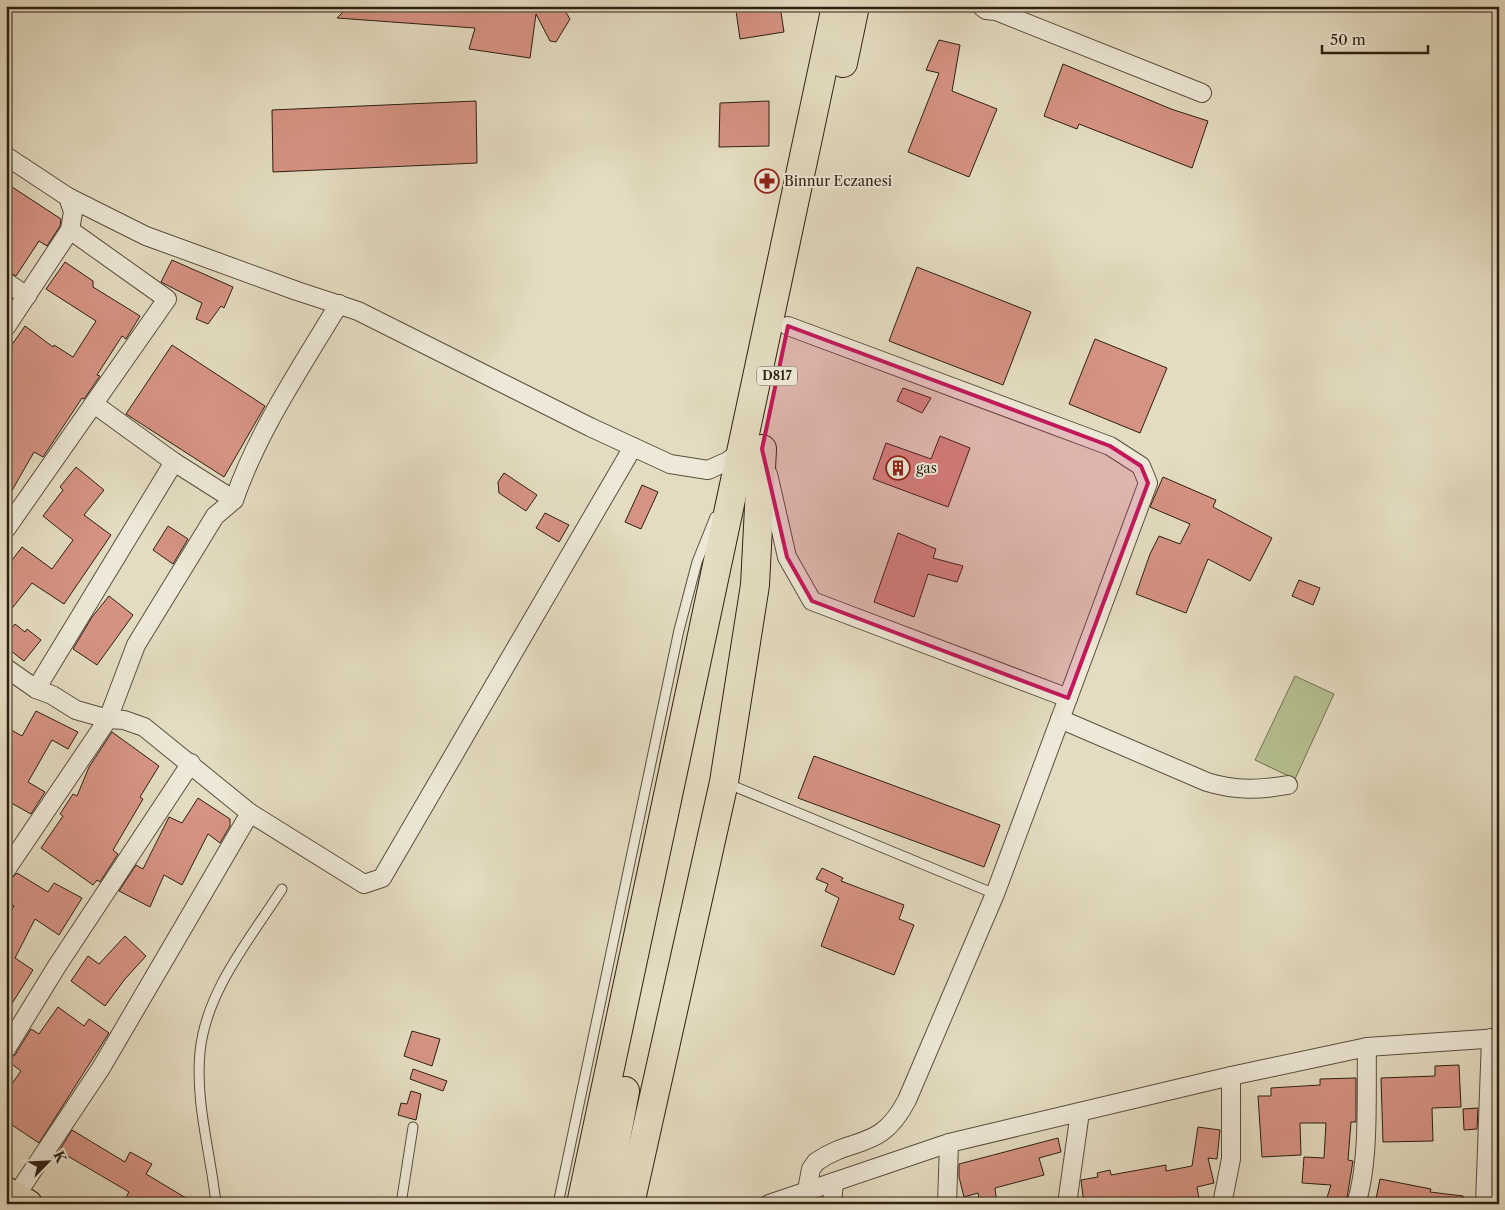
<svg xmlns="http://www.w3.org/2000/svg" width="1505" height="1210" font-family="'Libre Caslon Text',serif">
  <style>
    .green { fill: #b6c091; stroke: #727052 }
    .building { fill: #d69383; stroke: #2d1f12 }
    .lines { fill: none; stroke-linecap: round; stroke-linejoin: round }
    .service-casing { stroke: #5b4e3e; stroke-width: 11 }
    .minor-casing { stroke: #5b4e3e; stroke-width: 20 }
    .primary-casing { stroke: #2d1f12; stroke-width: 30 }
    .trunk-casing { stroke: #2d1f12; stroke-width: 30 }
    .service { stroke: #ede8d7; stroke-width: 9 }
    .minor { stroke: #ede8d7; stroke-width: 18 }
    .primary { stroke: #e4dcc1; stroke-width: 28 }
    .trunk { stroke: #e4dcc1; stroke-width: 28 }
    .marked { fill: #c2185b; fill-opacity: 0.2; stroke: #c2185b; stroke-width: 4; stroke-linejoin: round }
    .labels { text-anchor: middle; stroke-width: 4; stroke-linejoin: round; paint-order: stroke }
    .shield { fill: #ede8d7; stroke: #675b4d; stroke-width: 1 }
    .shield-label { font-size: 12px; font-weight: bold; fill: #2d1f12 }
    .poi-label { font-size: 14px; fill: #2d1f12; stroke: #ede8d7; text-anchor: start }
  </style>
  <rect width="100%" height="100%" fill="#e4dcc1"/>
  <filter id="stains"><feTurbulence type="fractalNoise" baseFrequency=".004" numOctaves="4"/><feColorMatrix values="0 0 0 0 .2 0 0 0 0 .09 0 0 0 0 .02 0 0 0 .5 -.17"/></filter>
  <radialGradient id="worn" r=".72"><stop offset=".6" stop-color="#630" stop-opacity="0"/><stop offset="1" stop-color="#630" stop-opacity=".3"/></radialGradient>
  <polygon class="green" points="1295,676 1334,694 1295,779 1255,760"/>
  <g class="building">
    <polygon points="349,6 562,6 570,19 556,42 550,41 536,14 530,58 469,49 475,28 337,18"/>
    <polygon points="766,6 780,6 784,32 740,39 736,11"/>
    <polygon points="939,40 960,45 952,91 997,109 969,177 908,152 939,73 926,70"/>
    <polygon points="1063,64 1171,109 1208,121 1192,168 1079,124 1077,129 1044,116"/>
    <polygon points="476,101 477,163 273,172 272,110"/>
    <polygon points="769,101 769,146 719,147 720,103"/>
    <polygon points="6,183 61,219 60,226 47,246 39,241 16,276 6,270"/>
    <polygon points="172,260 233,287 224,308 221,306 208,324 196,319 202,303 161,282"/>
    <polygon points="65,262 93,281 93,287 140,316 126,339 122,336 97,375 100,376 84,399 82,398 43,457 34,452 6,501 6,356 13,347 11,346 25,326 53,347 54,345 73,357 96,321 46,289"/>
    <polygon points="917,267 1031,312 1003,385 889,341"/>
    <polygon points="1095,339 1167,368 1140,433 1069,404"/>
    <polygon points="172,345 265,406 224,477 126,414"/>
    <polygon points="903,388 931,398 922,413 897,401"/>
    <polygon points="940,436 970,448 948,507 873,479 886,443 931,459"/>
    <polygon points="76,467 104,490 84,515 111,535 64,604 32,583 6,616 6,568 22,547 52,569 73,540 43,516 63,490 60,487"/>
    <polygon points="504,473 537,495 526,511 499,493 498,482"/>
    <polygon points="1163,477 1216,500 1213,507 1272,538 1250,581 1208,559 1186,613 1136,594 1150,554 1159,536 1180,544 1190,524 1150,507"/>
    <polygon points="642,485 658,492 641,529 625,522"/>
    <polygon points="545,513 569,525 559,542 536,528"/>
    <polygon points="168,526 188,539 173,564 153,550"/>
    <polygon points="898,533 936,549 933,558 963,566 957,582 928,574 914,617 874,602"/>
    <polygon points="1299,580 1320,588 1313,605 1292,596"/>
    <polygon points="109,596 133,615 97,665 73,649 92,617"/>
    <polygon points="15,624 25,632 27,629 41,640 24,661 6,647 6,635"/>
    <polygon points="36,711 78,732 68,749 52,740 28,782 45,792 31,814 6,800 6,727 22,736"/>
    <polygon points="112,732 159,766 140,797 143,799 113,850 118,854 100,882 97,880 93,885 41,848 63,816 60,814 73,794 77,796 89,767"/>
    <polygon points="814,756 1000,825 984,867 798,798"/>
    <polygon points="198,798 230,819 230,826 220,843 208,834 182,885 164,875 150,907 119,891 136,865 143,869 169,817 182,823"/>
    <polygon points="822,868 843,878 841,881 904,905 899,919 914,925 894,975 821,946 839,898 825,891 828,884 816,879"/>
    <polygon points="17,873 48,892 54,883 82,898 59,935 35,919 15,958 33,970 6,1013 6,919 14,906 6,901 6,880 11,879"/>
    <polygon points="125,936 146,956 125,979 105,1006 71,981 88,956 99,964"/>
    <polygon points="58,1007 84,1026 89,1019 109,1033 39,1143 6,1121 6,1092 21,1071 6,1060 15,1055 31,1029 39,1034"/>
    <polygon points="412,1031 440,1039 432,1066 404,1056"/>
    <polygon points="1459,1065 1461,1107 1432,1108 1433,1141 1383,1142 1381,1078 1435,1076 1435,1066"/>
    <polygon points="413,1069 447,1081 443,1091 410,1079"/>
    <polygon points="1356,1078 1356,1122 1351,1122 1348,1160 1353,1161 1346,1204 1325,1204 1331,1185 1302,1183 1304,1157 1324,1158 1326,1123 1300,1123 1301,1155 1262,1157 1258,1096 1271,1096 1271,1088 1320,1085 1320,1079"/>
    <polygon points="411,1091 421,1094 416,1120 398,1115 401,1103 407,1104"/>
    <polygon points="1478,1108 1477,1129 1464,1130 1463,1109"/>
    <polygon points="1198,1127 1220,1130 1217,1159 1208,1158 1214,1183 1197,1187 1200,1204 1084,1204 1081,1180 1098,1177 1097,1173 1110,1170 1111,1175 1166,1165 1166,1171 1192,1166"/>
    <polygon points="72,1130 125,1162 130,1152 152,1164 146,1174 196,1204 132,1204 125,1199 129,1192 59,1151"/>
    <polygon points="1058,1138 1061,1152 1039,1158 1044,1175 995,1188 997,1204 980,1204 978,1193 964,1197 959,1177 959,1164"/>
    <polygon points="1380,1179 1431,1189 1430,1192 1463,1196 1463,1204 1375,1204"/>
  </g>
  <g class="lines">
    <g class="service-casing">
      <g id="service">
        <polyline points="726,783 995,894"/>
        <path d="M 216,1204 C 211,1154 195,1103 200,1052 C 206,991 250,939 282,889"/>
        <polyline points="401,1204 413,1127"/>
        <polyline points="558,1204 679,630 697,562 715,517"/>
      </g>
    </g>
    <g class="minor-casing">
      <g id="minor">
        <polyline points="981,6 986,10 996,11 1202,93"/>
        <polyline points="6,156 68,197 73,212 70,230 6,327"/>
        <polyline points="68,197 146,236 297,291 358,311 590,427 670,464 708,470 728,461 742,450"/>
        <polyline points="6,282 27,296"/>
        <path d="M 788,326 L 1110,446 L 1141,466 L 1148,483 L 995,894 L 907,1100 C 880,1152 855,1135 816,1162 L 811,1169 L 807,1190"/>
        <polyline points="768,474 787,557 812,601 1068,698"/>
        <path d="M 234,500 C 258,431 301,367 339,304"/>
        <polyline points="6,529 167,299 70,230"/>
        <polyline points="6,668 36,689 52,695 76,710 108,719 124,720 144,727 250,813 101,1068 15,1197"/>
        <polyline points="36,689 174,462"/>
        <path d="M 1060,719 L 1207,782 C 1236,791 1259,790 1288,785"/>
        <polyline points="250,813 364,884 382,878 633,447"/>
        <polyline points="6,870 108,719 136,645 215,516 234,500 174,462 94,404"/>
        <polyline points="6,1049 57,966 191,763"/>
        <polyline points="769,1204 949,1143 1231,1076 1367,1047 1499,1038"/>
        <polyline points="832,1204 834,1182"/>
        <polyline points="947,1204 949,1143"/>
        <polyline points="1067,1204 1080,1112"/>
        <polyline points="1222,1204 1231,1159 1231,1076"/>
        <path d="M 1356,1204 C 1370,1161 1366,1093 1367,1047"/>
        <polyline points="1485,1204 1491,1038"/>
      </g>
    </g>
    <g class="primary-casing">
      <polyline id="primary" points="6,1191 28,1204"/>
    </g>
    <g class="trunk-casing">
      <g id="trunk">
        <polyline points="843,63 855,6"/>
        <polyline points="581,1204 836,6"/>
        <polyline points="604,1204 625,1091"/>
        <polyline points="630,1204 724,782 755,585 762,449"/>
      </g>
    </g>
    <use href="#service" class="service"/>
    <use href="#minor" class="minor"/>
    <use href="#primary" class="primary"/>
    <use href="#trunk" class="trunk"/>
  </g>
  <path class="marked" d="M 788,326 L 1110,446 L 1141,466 L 1148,483 L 1068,698 L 812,601 L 787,557 L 762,449 Z"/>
  <defs>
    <g id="pharmacy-ring" transform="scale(1.25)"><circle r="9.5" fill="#ede8d7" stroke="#8f2418" stroke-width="1.5"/><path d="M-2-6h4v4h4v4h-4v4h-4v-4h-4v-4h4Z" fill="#8f2418"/></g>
    <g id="building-ring" transform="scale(1.25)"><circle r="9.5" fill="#ede8d7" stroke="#8f2418" stroke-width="1.5"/><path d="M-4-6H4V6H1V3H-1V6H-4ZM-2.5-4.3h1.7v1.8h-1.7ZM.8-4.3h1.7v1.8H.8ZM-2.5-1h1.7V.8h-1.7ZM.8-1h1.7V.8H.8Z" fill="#8f2418"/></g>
  </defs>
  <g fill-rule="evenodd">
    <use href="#pharmacy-ring" x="767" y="181"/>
    <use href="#building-ring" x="898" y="468"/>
  </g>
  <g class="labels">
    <rect class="shield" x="757" y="366.5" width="40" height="19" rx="4"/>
    <g class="shield-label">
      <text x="777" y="380">D817</text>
    </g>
    <g class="poi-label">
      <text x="784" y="186">Binnur Eczanesi</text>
      <text x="916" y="473">gas</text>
    </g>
  </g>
  <rect width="1505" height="1210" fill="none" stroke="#e4dcc1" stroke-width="25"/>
  <rect x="8" y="8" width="1490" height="1195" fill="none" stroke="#2d1f12" stroke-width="2.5"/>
  <rect x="12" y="12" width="1480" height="1185" fill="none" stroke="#2d1f12"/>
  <g transform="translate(48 1162) rotate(66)" stroke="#ede8d7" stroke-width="4" paint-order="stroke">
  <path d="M0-4L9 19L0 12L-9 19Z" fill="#2d1f12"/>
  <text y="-8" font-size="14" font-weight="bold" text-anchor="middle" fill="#2d1f12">K</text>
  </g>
  <path d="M1322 45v8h106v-8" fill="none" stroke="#2d1f12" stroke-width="2.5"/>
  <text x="1330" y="45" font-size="15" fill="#2d1f12" stroke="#ede8d7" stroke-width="4" paint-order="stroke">50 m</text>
  <rect width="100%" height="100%" filter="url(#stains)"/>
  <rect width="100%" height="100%" fill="url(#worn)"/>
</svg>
